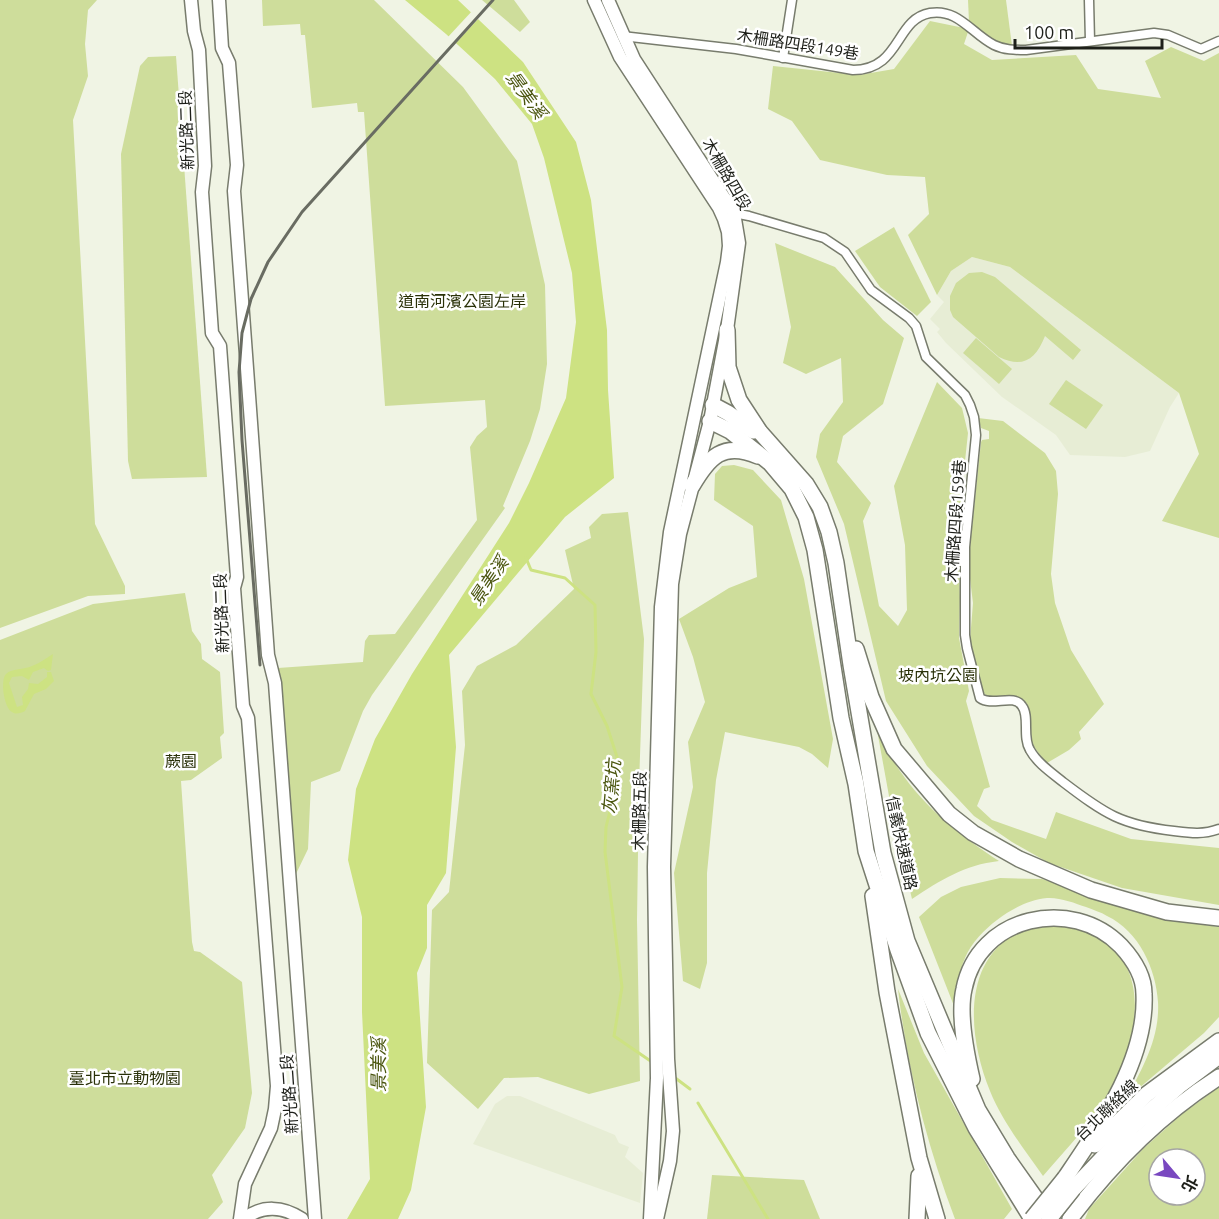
<svg xmlns="http://www.w3.org/2000/svg" width="1219" height="1219" font-family="Ubuntu,'Noto Sans TC',sans-serif">
  <style>
    .built { fill: #e7edd5 }
    .green { fill: #cedd9b; fill-rule: evenodd }
    .water { fill: #cde282 }
    .pier { fill: #f0f4e4 }
    .lines { fill: none; stroke-linecap: round; stroke-linejoin: round }
    .stream { stroke: #cde282; stroke-width: 3 }
    .street-casing { stroke: #787c6d; stroke-width: 11 }
    .secondary-casing { stroke: #787c6d; stroke-width: 15 }
    .highway-casing { stroke: #787c6d; stroke-width: 18 }
    .street { stroke: #fff; stroke-width: 8 }
    .secondary { stroke: #fff; stroke-width: 12 }
    .highway { stroke: #fff; stroke-width: 15 }
    .rail { stroke: #696c62; stroke-width: 3 }
    .highway-bridge-casing { stroke: #787c6d; stroke-width: 18; stroke-linecap: butt }
    .highway-bridge { stroke: #fff; stroke-width: 15 }
    .labels { text-anchor: middle; stroke-width: 5; stroke-linejoin: round; paint-order: stroke }
    .street-label { font-size: 16px; fill: #1d1f19; stroke: #fff }
    .park-label { font-size: 16px; fill: #2a3108; stroke: #fff }
    .water-label { font-size: 18px; font-style: italic; fill: #4a550e; stroke: #fff }
  </style>
  <rect width="100%" height="100%" fill="#f0f4e4"/>
  <g class="built">
    <polygon points="972,257 1010,267 1179,393 1170,407 1150,451 1125,457 1070,455 1056,435 1002,397 946,343 937,332 940,329 930,319 944,302 937,295 951,271"/>
    <polygon points="507,1096 520,1096 615,1135 619,1143 629,1147 625,1157 643,1173 640,1203 473,1144 495,1104"/>
  </g>
  <g class="green">
    <polygon points="0,0 97,0 88,10 85,44 88,76 73,120 95,524 125,586 125,594 88,596 0,628"/>
    <polygon points="262,0 374,0 463,87 517,161 545,285 547,364 540,409 530,441 503,506 505,508 372,695 363,711 340,771 311,782 308,849 294,878 278,668 363,662 365,641 369,635 395,634 477,520 470,447 477,436 487,427 485,400 385,406 364,112 358,112 357,103 312,108 305,35 301,35 300,24 263,26"/>
    <polygon points="482,0 514,0 530,22 520,32"/>
    <polygon points="968,0 1006,0 1012,46 996,41 969,22"/>
    <polygon points="930,21 969,29 964,44 992,60 1076,55 1098,89 1161,98 1145,61 1171,47 1204,61 1219,53 1219,538 1162,521 1199,454 1179,393 1010,267 972,257 951,271 937,295 908,235 929,214 925,177 887,175 820,160 792,121 768,109 773,66 859,75 894,69"/>
    <polygon points="176,56 207,477 132,479 128,461 121,154 140,66 148,57"/>
    <polygon points="894,227 931,302 917,316 880,287 855,251"/>
    <polygon points="775,243 835,267 883,320 904,338 883,404 843,436 837,462 871,503 863,521 879,606 898,626 907,610 905,545 894,486 937,382 962,408 968,433 958,527 960,598 959,638 969,691 966,701 990,787 984,789 977,806 992,820 1046,839 1056,812 1131,839 1219,848 1219,905 1122,888 1049,863 1012,842 974,816 927,766 886,701 844,524 816,457 820,434 843,402 841,358 806,374 783,363 791,327"/>
    <path d="M 982,272 L 995,277 L 1081,350 L 1073,360 L 1045,336 C 1036,359 1023,369 999,357 L 953,317 L 950,310 L 950,296 L 956,283 L 969,273 Z"/>
    <polygon points="976,338 1012,369 999,384 963,353"/>
    <polygon points="1066,380 1103,405 1086,429 1049,404"/>
    <path d="M 978,418 L 1003,421 L 1045,453 L 1056,471 L 1058,494 L 1051,574 L 1055,603 L 1071,650 L 1104,704 L 1079,732 L 1081,739 L 1069,750 L 1047,763 C 1040,755 1031,745 1030,735 C 1028,727 1030,718 1029,710 C 1026,691 1003,696 989,698 L 982,691 L 970,640 L 973,603 L 970,579 L 970,546 L 981,442 L 982,440 L 989,439 L 989,431 L 981,428 Z"/>
    <polygon points="734,465 753,470 781,500 804,579 833,739 828,768 812,754 799,747 725,732 716,780 707,873 707,963 700,989 683,981 674,873 693,787 688,742 705,702 693,657 679,619 729,588 757,577 753,526 714,500 715,474 722,466"/>
    <polygon points="628,512 644,639 639,785 637,920 640,1081 589,1094 538,1077 504,1078 478,1109 427,1063 432,910 449,892 465,745 462,691 477,666 516,645 574,589 565,550 591,538 589,527 602,514"/>
    <polygon points="185,593 192,631 201,644 202,659 220,672 224,733 220,737 222,758 191,780 181,781 192,942 194,951 200,952 242,982 252,1093 245,1128 212,1175 223,1202 208,1219 0,1219 0,640 93,604"/>
    <path d="M 877,730 C 884,744 891,758 900,771 C 925,808 962,837 999,861 C 964,865 941,880 912,899 L 895,829 Z"/>
    <path d="M 1000,878 L 1042,879 L 1164,919 L 1219,927 L 1219,1017 L 1204,1033 L 1125,1100 C 1142,1070 1160,1038 1158,1002 C 1156,969 1139,931 1107,916 C 1101,912 1093,910 1086,907 C 1075,903 1059,897 1047,898 C 1028,900 1012,909 997,920 C 985,929 971,943 965,958 C 958,973 958,994 956,1011 L 919,917 L 941,897 L 961,887 Z"/>
    <path d="M 1050,923 C 1064,926 1084,926 1095,933 C 1153,968 1138,1038 1111,1089 C 1094,1121 1067,1148 1043,1176 C 1024,1149 1002,1121 990,1091 C 963,1025 962,935 1050,923 Z"/>
    <path d="M 898,989 L 924,1053 L 1012,1209 L 1004,1219 L 955,1219 C 927,1145 907,1068 898,989 Z"/>
    <path d="M 1219,1087 L 1219,1219 L 1085,1219 L 1089,1209 L 1143,1149 L 1182,1114 ZM 1159,1159 L 1195,1159 L 1195,1195 L 1159,1195 Z"/>
    <polygon points="712,1175 804,1180 820,1219 707,1219"/>
  </g>
  <g class="water">
    <polygon points="405,0 458,0 523,62 576,142 591,200 607,330 608,390 614,478 565,517 449,655 456,747 446,873 427,905 427,948 417,973 426,1107 411,1190 398,1219 347,1219 370,1179 362,1012 362,917 348,860 356,789 375,739 412,674 509,523 529,483 566,398 576,322 572,273 544,158 532,124 495,79 446,34"/>
    <path d="M 53,654 L 51,670 L 48,671 L 44,668 L 33,672 L 29,680 L 22,676 L 12,677 L 9,683 L 17,707 L 23,705 L 22,697 L 28,689 L 29,683 L 38,684 L 47,677 L 47,672 L 51,672 L 54,681 L 46,689 L 34,694 L 25,711 C 21,713 16,715 12,712 C 4,708 0,680 6,674 C 12,668 24,670 32,666 C 40,663 46,658 53,654 Z"/>
  </g>
  <polygon class="pier" points="473,10 480,17 454,45 447,38"/>
  <g class="lines">
    <g class="stream">
      <polyline points="526,558 531,570 565,578 595,605 596,652 591,694 607,726 617,757 613,799 606,827 605,852 622,987 614,1036 652,1062"/>
      <polyline points="674,1077 690,1089"/>
      <polyline points="698,1103 768,1219"/>
    </g>
    <g class="street-casing">
      <g id="street">
        <polyline points="1089,0 1090,41"/>
        <path d="M 622,36 L 736,49 L 853,70 C 901,70 895,19 930,13 C 958,8 972,34 994,45 C 1004,50 1015,50 1026,50 L 1154,33 L 1168,35 L 1201,49 L 1219,41"/>
        <polyline points="783,58 792,0"/>
        <path d="M 730,216 L 734,213 L 749,216 L 824,238 L 845,252 L 871,290 L 909,318 L 916,326 L 926,357 L 965,395 L 970,405 L 974,417 L 976,435 L 965,547 L 965,635 L 967,648 L 980,698 C 992,707 1014,693 1022,706 C 1030,716 1022,737 1030,750 C 1037,763 1052,773 1063,782 C 1105,814 1121,825 1174,831 C 1190,833 1203,835 1219,829"/>
      </g>
    </g>
    <g class="secondary-casing">
      <g id="secondary">
        <polyline points="191,0 194,31 199,50 205,166 202,192 212,333 220,346 237,577 234,588 243,706 248,718 277,1086 275,1109 271,1128 245,1184 240,1219"/>
        <polyline points="219,0 222,48 229,63 237,165 234,191 268,655 275,683 315,1219"/>
        <polyline points="594,0 620,57 719,208 724,219 728,232 729,246 727,262 670,532 661,607 654,867 657,1078 650,1219"/>
        <polyline points="608,0 634,59 734,213 739,243 727,330 710,421 680,534 672,584 664,867 668,1059 673,1131 670,1161 657,1219"/>
        <path d="M 244,1219 C 262,1205 283,1206 302,1219"/>
      </g>
    </g>
    <g class="highway-casing">
      <g id="highway">
        <polyline points="727,330 728,367 739,400 760,432 806,484 820,507 829,532 836,563 851,665 883,853 907,941 978,1110 1007,1158 1048,1216"/>
        <polyline points="713,405 728,413 753,431"/>
        <polyline points="710,421 730,431 770,463 792,489 806,517 815,550 841,718 856,784 866,851 898,950 928,1033 976,1128 1032,1219"/>
        <path d="M 692,486 C 709,457 723,441 758,456"/>
        <polyline points="856,649 871,697 894,749 949,814 973,833 1019,859 1091,890 1167,912 1219,918"/>
        <polyline points="873,896 887,992 919,1158 937,1219"/>
        <path d="M 972,1079 C 966,1053 958,1015 964,989 C 978,916 1072,895 1121,946 C 1133,959 1144,975 1144,994 C 1147,1060 1100,1126 1065,1178"/>
        <polyline points="1095,1145 1147,1094 1219,1041"/>
        <polyline points="1073,1189 1133,1126 1179,1086 1219,1056"/>
        <polyline points="917,1219 919,1176"/>
        <path d="M 1070,1219 C 1111,1164 1161,1114 1219,1077"/>
      </g>
    </g>
    <use href="#street" class="street"/>
    <use href="#secondary" class="secondary"/>
    <use href="#highway" class="highway"/>
    <polyline class="rail" points="260,665 242,440 239,372 242,333 251,299 268,262 302,212 493,0"/>
    <g class="highway-bridge-casing">
      <g id="highway-bridge">
        <polyline points="1032,1219 1065,1178"/>
        <polyline points="1049,1219 1073,1189"/>
      </g>
    </g>
    <use href="#highway-bridge" class="highway-bridge"/>
  </g>
  <g class="labels">
    <g class="street-label">
      <text transform="translate(798 44) rotate(9)" y="6">木柵路四段149巷</text>
      <text transform="translate(186 130) rotate(-92)" y="6">新光路二段</text>
      <text transform="translate(727 174) rotate(60)" y="6">木柵路四段</text>
      <text transform="translate(955 521) rotate(-86)" y="6">木柵路四段159巷</text>
      <text transform="translate(221 613) rotate(-92)" y="6">新光路二段</text>
      <text transform="translate(639 811) rotate(-89)" y="6">木柵路五段</text>
      <text transform="translate(902 843) rotate(78)" y="6">信義快速道路</text>
      <text transform="translate(289 1094) rotate(-94)" y="6">新光路二段</text>
      <text transform="translate(1106 1110) rotate(-44)" y="6">台北聯絡線</text>
    </g>
    <g class="park-label">
      <text x="462" y="307">道南河濱公園左岸</text>
      <text x="938" y="681">坡內坑公園</text>
      <text x="181" y="767">蕨園</text>
      <text x="125" y="1084">臺北市立動物園</text>
    </g>
    <g class="water-label">
      <text transform="translate(526 95) rotate(54)" y="6">景美溪</text>
      <text transform="translate(489 581) rotate(-56)" y="6">景美溪</text>
      <text transform="translate(612 787) rotate(-85)" y="6">灰窯坑</text>
      <text transform="translate(379 1065) rotate(-90)" y="6">景美溪</text>
    </g>
  </g>
  <g transform="translate(1177 1177) rotate(119)"><circle r="28" fill="#ffffff" stroke="#a5a5a3" stroke-width="1.5"/>
  <path d="M0-4.5L10 22L0 15L-10 22Z" fill="#7948c0"/>
  <text y="-9" font-size="16" font-weight="bold" text-anchor="middle" fill="#1d1f19">北</text>
  </g>
  <path d="M1015 39v9h147v-9" fill="none" stroke="#1d1f19" stroke-width="3"/>
  <text x="1024" y="39" font-size="18" fill="#1d1f19" stroke="#ffffff" stroke-width="4.5" paint-order="stroke">100 m</text>
</svg>
